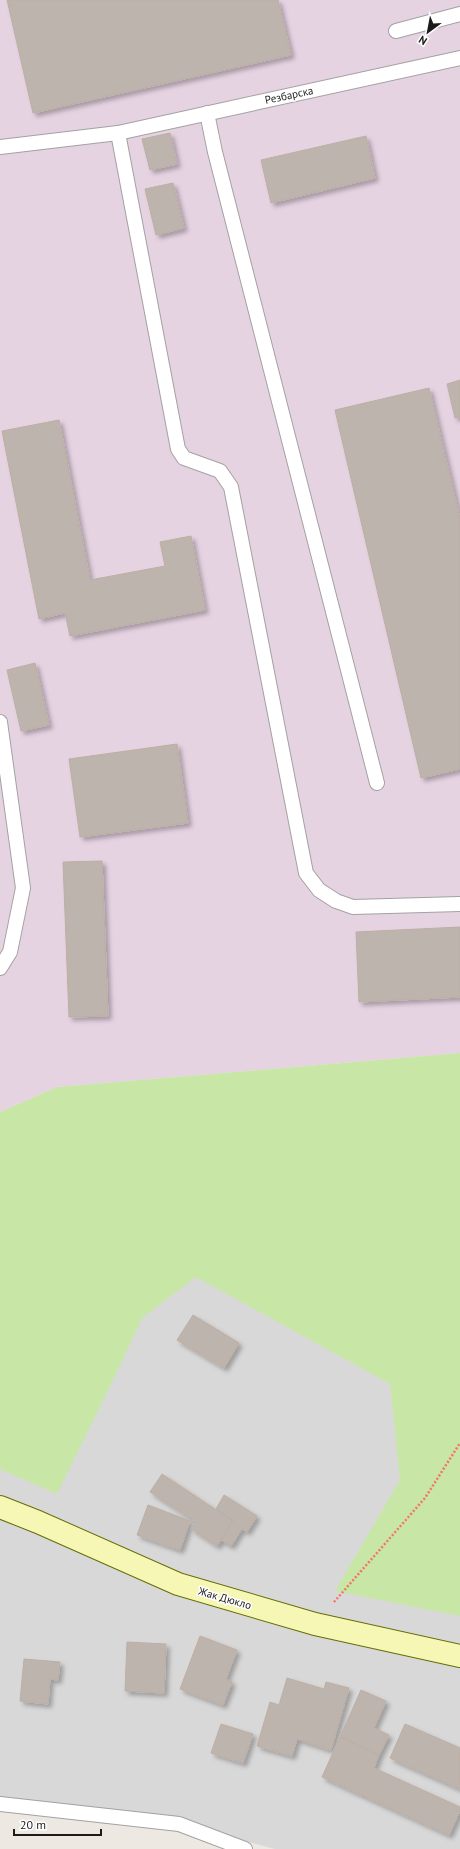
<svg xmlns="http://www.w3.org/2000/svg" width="460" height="1849" font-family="'PT Sans',sans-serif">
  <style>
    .residential { fill: #d9d8d8 }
    .industrial { fill: #e6d3e2 }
    .grass { fill: #c8e7a6 }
    .building { fill: #bdb4ad; stroke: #beaea3; filter: url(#shadow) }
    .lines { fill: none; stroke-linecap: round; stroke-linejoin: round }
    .lane-casing { stroke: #a2a2a2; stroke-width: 16 }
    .secondary-casing { stroke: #656d07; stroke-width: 24 }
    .path { stroke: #f67368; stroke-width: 2.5; stroke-dasharray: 2 2; stroke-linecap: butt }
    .lane { stroke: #fff; stroke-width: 14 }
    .secondary { stroke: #f6f7b4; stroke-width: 22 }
    .labels { text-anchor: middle; stroke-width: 3; stroke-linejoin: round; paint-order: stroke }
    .street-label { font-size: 11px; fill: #1b1b1b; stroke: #fff }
  </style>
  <defs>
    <filter id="shadow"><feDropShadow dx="3.5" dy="3.5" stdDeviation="2" flood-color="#0004"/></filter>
  </defs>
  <rect width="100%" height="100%" fill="#ede8e1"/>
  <polygon class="residential" points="460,1053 460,1849 275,1849 179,1824 0,1804 0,1112"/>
  <polygon class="industrial" points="0,0 460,0 460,1053 57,1087 0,1112"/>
  <polygon class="grass" points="460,1053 460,1616 335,1591 400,1480 390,1384 196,1277 142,1318 114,1378 57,1494 0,1469 0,1112 57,1087"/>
  <g class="building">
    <polygon points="7,0 278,0 291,55 33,113"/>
    <polygon points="170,133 177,164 150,170 142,139"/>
    <polygon points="366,136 375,178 271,203 261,160"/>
    <polygon points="173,183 184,228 156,235 145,189"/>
    <polygon points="460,380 460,417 455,418 447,384"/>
    <polygon points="429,388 460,519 460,769 421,778 335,410"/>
    <polygon points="59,420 90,580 165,566 160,542 191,536 205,610 70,636 65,613 39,619 2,431"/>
    <polygon points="35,663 49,725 21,731 7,670"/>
    <polygon points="177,744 188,823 80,837 69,759"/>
    <polygon points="102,861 108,1016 69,1017 63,862"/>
    <polygon points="460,927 460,997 359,1002 356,932"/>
    <polygon points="193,1315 239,1343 224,1368 177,1340"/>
    <polygon points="162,1474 233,1521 217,1546 191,1529 196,1522 150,1492"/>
    <polygon points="224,1495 257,1516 247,1532 242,1529 231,1546 221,1540 233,1521 216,1509"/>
    <polygon points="148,1505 190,1521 180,1550 137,1535"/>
    <polygon points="200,1636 237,1650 226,1679 232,1682 223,1705 180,1689"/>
    <polygon points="127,1642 166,1644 164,1693 125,1691"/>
    <polygon points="24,1659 60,1662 58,1680 50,1679 48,1704 20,1701"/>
    <polygon points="287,1678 324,1689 326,1682 349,1688 331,1750 297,1739 292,1756 257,1746 270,1702 279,1705"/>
    <polygon points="361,1690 386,1701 374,1728 389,1735 379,1755 340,1737"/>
    <polygon points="221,1724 253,1734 243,1763 211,1753"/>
    <polygon points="405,1724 460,1748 460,1789 390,1758"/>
    <polygon points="340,1737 379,1755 374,1768 460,1807 460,1811 449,1835 322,1777"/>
  </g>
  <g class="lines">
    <g class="lane-casing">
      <g id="lane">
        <polyline points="396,31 460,14"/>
        <polyline points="207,113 215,152 377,783"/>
        <polyline points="118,133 178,449 184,458 220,471 231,487 306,873 319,890 336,901 353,907 460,904"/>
        <polyline points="0,147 118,133 460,58"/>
        <polyline points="0,722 23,888 10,952 0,968"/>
        <polyline points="0,1804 179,1824 245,1849"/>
      </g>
    </g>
    <g class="secondary-casing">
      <polyline id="secondary" points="0,1507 38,1522 178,1584 315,1624 460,1656"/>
    </g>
    <polyline class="path" points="334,1602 425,1498 460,1443"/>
    <use href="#lane" class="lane"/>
    <use href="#secondary" class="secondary"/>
  </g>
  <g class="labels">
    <g class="street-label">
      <text transform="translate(289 95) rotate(-12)" y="4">Резбарска</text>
      <text transform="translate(225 1598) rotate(16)" y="4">Жак Дюкло</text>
    </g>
  </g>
  <g transform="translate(428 32) rotate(212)" stroke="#ffffff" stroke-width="3" paint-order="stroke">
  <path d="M0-3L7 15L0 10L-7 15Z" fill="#1b1b1b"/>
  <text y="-6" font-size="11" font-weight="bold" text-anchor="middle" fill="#1b1b1b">N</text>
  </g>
  <path d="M14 1829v6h87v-6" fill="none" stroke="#1b1b1b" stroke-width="2"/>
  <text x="20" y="1829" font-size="12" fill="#1b1b1b" stroke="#ffffff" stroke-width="3" paint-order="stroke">20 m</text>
</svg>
